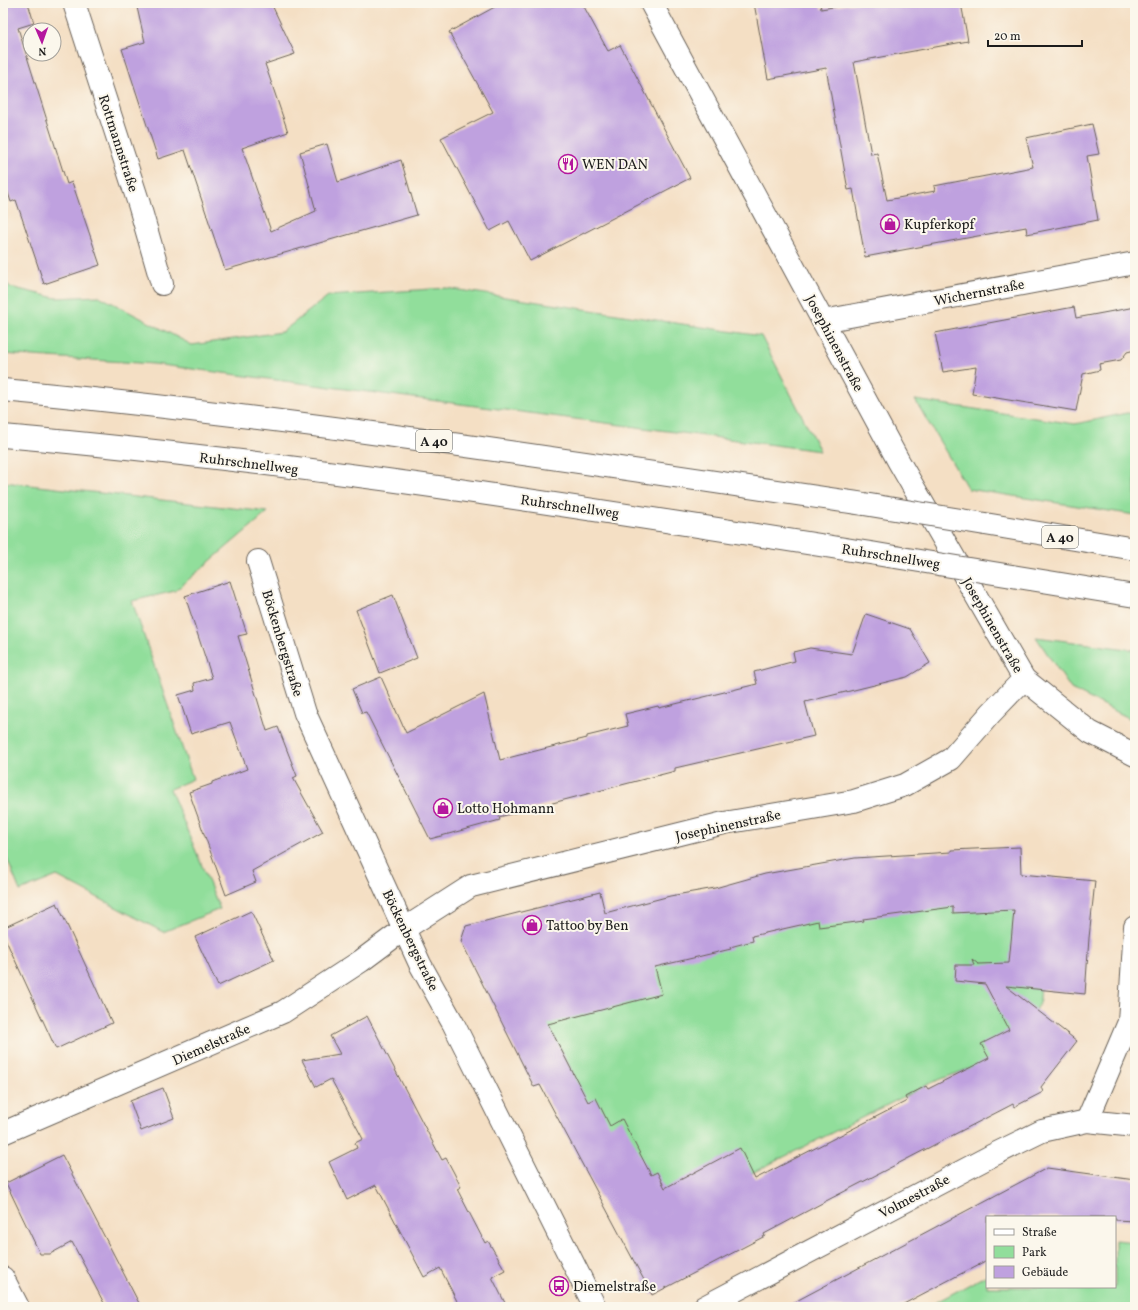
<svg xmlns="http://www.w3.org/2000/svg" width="1138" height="1310" font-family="Vollkorn,serif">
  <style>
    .green { fill: #91de9b; stroke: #567d5c }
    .building { fill: #bfa1df; fill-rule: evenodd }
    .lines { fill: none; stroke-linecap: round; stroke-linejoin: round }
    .minor-casing { stroke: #686057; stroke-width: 24 }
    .tertiary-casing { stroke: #686057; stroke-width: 24 }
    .motorway-casing { stroke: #686057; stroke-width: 24 }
    .minor { stroke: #fff; stroke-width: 22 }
    .tertiary { stroke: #fff; stroke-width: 22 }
    .motorway { stroke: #fff; stroke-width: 22 }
    .motorway-bridge-casing { stroke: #686057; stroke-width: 24; stroke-linecap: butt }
    .motorway-bridge { stroke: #fff; stroke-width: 22 }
    .labels { text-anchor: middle; stroke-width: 4; stroke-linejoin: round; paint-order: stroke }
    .shield { fill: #fbf7ec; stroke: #5f5e5a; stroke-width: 1 }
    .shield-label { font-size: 13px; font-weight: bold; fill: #1c1c1c }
    .street-label { font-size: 14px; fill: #1c1c1c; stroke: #fbf7ec }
    .poi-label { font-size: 14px; fill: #1c1c1c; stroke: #fbf7ec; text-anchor: start }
  </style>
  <rect width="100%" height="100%" fill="#fbf7ec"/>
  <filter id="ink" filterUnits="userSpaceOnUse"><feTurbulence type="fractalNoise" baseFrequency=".025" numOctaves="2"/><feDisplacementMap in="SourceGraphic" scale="8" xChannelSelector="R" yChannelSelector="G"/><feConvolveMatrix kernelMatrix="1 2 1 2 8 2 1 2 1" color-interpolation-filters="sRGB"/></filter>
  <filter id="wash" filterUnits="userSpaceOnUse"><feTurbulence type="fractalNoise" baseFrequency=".012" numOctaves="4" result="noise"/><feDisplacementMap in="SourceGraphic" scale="16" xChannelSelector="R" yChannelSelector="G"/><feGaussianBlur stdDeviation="0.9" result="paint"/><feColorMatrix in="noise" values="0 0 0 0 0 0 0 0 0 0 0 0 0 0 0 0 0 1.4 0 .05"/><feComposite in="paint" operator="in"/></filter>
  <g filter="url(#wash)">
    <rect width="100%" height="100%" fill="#f4dfc4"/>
    <g class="green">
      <polygon points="3,279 10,287 56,298 99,296 192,345 282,332 328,296 446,288 761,336 820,451 154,364 3,354"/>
      <polygon points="915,400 1075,424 1127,413 1135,414 1135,515 968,489"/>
      <polygon points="3,482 268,512 175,591 132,601 193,779 170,789 220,909 163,932 57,876 20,891 3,849"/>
      <polygon points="1036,637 1135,650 1135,721 1071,689"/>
      <polygon points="1046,880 1040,999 1029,1035 1005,1055 931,1083 746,1176 673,1237 534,1032 618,943"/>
      <polygon points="1115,1240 1135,1242 1135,1307 927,1307 987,1275 987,1287 1115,1287"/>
    </g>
    <g id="blocks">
      <g class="building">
        <polygon points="3,3 28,3 34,23 18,28 67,184 72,182 100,265 44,284 16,200 11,202 3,177"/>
        <polygon points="136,3 271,3 295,54 265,64 288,132 242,148 271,231 316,211 300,152 327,144 338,182 401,160 417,215 225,270 185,150 158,159 122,49 145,42"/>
        <polygon points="502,3 582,3 608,51 620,45 690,178 530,261 509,221 490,231 441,138 493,112 449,32"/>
        <polygon points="754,3 820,3 821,9 857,3 961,3 968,41 854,62 871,154 877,153 887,200 935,191 934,186 1033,167 1026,138 1092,124 1099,154 1087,156 1098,220 1027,234 1026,227 865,257 853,189 848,190 826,68 768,79"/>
        <polygon points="1074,307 1076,318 1135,307 1135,350 1127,352 1121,360 1099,364 1100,370 1083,374 1076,411 972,394 976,367 943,372 935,333"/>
        <polygon points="230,581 247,634 238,636 267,731 278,727 297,776 293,778 323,832 252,871 256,882 226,895 189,792 212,784 212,782 247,769 230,722 191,734 178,695 195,690 194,683 212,678 185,596"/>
        <polygon points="393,595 417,658 380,673 356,610"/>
        <polygon points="866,614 910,629 930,663 907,677 805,702 814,736 675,768 675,771 499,817 500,820 430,839 366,712 362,713 352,689 381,677 406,733 484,694 500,760 587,738 587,736 628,726 625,714 658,706 659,708 757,684 754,672 795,661 793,652 810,648 852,654"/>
        <path d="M 1020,847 L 1021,874 L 1095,881 L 1089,938 L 1085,994 L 1006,986 L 1077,1041 L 1041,1087 L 1043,1092 L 1014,1107 L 1013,1104 L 826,1201 L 764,1234 L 765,1236 L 652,1295 L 540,1085 L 534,1087 L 461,941 L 466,926 L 600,892 L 605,913 L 670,896 L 715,888 L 765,874 L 855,858 L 951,852 L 951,850 ZM 953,907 L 953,913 L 1014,910 L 1009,963 L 978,964 L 972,959 L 974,965 L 956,965 L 955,981 L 985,984 L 1009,1030 L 981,1044 L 989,1058 L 928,1089 L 926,1086 L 905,1097 L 907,1101 L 755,1179 L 740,1148 L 665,1188 L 657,1172 L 651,1175 L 622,1119 L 610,1126 L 596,1098 L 588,1102 L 548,1024 L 662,994 L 655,967 L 731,949 L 730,947 L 753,941 L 752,936 L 818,921 L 819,927 L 864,921 L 863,919 Z"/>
        <polygon points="57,903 112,1023 56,1049 3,934 3,928"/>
        <polygon points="251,911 274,960 218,986 195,937"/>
        <polygon points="367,1016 442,1160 446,1158 454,1173 461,1187 457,1189 485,1243 488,1241 505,1270 492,1277 507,1307 460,1307 440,1268 424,1277 376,1185 347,1200 329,1162 357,1148 355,1143 363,1139 331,1079 316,1087 302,1060 340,1054 330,1036"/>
        <polygon points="163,1088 174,1118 141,1131 130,1101"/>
        <polygon points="62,1155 125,1276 141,1307 106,1307 72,1242 50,1254 40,1254 6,1183"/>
        <polygon points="1047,1168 1135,1180 1135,1221 1115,1220 1115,1217 987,1217 987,1260 898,1307 785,1307"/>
      </g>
    </g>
  </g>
  <g filter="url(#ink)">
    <use href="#blocks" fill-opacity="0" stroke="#686057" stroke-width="1"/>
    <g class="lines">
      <g class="minor-casing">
        <g id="minor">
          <polyline points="74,3 139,204 162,284"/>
          <polyline points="823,321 1135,263"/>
          <polyline points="258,561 305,713 420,964 454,1025 595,1307"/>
          <polyline points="1087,1121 1129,1022 1135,927"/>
          <polyline points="3,1133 283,1012 361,961 404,929 471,886 724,823 854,801 905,785 951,759 991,713 1024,679"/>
          <polyline points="3,1278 18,1307"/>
          <polyline points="704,1307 991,1156 1042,1131 1087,1121 1135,1126"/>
        </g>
      </g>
      <g class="tertiary-casing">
        <polyline id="tertiary" points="651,3 899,462 1024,679 1090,732 1135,755"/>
      </g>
      <g class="motorway-casing">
        <g id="motorway">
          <path d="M 3,390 C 291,417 577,462 864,504"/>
          <path d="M 3,436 C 302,462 599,510 895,557"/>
          <polyline points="985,524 1135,549"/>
          <polyline points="1012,576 1135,596"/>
        </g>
      </g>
      <use href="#minor" class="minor"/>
      <use href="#tertiary" class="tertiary"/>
      <use href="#motorway" class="motorway"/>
      <g class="motorway-bridge-casing">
        <g id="motorway-bridge">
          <polyline points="864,504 985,524"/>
          <polyline points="895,557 1012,576"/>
        </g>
      </g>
      <use href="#motorway-bridge" class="motorway-bridge"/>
    </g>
  </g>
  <defs>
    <g id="restaurant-ring" transform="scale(1)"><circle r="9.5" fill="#fbf7ec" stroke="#b5179e" stroke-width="1.5"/><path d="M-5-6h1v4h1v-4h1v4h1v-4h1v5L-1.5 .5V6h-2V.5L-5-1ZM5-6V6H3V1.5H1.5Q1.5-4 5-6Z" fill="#b5179e"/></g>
    <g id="shop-ring" transform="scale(1)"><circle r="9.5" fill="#fbf7ec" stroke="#b5179e" stroke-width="1.5"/><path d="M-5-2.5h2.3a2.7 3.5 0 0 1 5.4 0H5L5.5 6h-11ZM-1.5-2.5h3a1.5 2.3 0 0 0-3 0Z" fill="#b5179e"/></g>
    <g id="bus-ring" transform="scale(1)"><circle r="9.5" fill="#fbf7ec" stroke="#b5179e" stroke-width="1.5"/><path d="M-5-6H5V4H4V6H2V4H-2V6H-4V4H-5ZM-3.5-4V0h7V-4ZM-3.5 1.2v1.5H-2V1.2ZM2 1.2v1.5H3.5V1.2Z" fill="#b5179e"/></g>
  </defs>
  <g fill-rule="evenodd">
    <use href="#restaurant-ring" x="568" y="164"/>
    <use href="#shop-ring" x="890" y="224"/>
    <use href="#shop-ring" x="443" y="808"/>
    <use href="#shop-ring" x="532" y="925"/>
    <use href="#bus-ring" x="559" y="1286"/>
  </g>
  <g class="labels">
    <g class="shield">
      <rect x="416" y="430" width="36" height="22" rx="3"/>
      <rect x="1042" y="526" width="36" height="22" rx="3"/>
    </g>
    <g class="shield-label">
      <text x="434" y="446">A 40</text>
      <text x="1060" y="542">A 40</text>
    </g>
    <g class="street-label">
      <text transform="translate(119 143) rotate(72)" y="5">Rottmannstraße</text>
      <text transform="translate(979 292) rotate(-11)" y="5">Wichernstraße</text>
      <text transform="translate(835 343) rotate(62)" y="5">Josephinenstraße</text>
      <text transform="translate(249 463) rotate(7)" y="5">Ruhrschnellweg</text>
      <text transform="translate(570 506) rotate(8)" y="5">Ruhrschnellweg</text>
      <text transform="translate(891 556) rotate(9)" y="5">Ruhrschnellweg</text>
      <text transform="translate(993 625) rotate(60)" y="5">Josephinenstraße</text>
      <text transform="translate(283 643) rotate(73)" y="5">Böckenbergstraße</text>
      <text transform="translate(728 825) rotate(-12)" y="5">Josephinenstraße</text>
      <text transform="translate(411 940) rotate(64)" y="5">Böckenbergstraße</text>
      <text transform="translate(211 1044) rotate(-24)" y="5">Diemelstraße</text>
      <text transform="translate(914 1196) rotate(-28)" y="5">Volmestraße</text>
    </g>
    <g class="poi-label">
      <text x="582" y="169">WEN DAN</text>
      <text x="904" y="229">Kupferkopf</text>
      <text x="457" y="813">Lotto Hohmann</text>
      <text x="546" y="930">Tattoo by Ben</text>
      <text x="573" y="1291">Diemelstraße</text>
    </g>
  </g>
  <rect width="1138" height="1310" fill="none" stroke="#fbf7ec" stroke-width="16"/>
  <rect x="986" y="1216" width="130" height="72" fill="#fbf7ec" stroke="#a29f99"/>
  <rect x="994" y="1229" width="20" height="6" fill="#ffffff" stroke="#a29f99"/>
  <text x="1022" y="1236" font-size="12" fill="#1c1c1c">Straße</text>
  <rect x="994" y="1246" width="20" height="12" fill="#91de9b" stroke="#a29f99"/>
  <text x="1022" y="1256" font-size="12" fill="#1c1c1c">Park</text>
  <rect x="994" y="1266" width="20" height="12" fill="#bfa1df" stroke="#a29f99"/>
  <text x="1022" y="1276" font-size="12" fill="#1c1c1c">Gebäude</text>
  <g transform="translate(42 42) rotate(178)"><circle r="19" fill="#fbf7ec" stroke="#a29f99"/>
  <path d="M0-3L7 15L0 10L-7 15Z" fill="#b5179e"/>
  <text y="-6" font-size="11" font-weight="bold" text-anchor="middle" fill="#1c1c1c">N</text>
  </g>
  <path d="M988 40v6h94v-6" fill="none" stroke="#1c1c1c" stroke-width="2"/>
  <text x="994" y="40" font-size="12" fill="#1c1c1c" stroke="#fbf7ec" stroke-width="3" paint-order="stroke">20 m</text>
</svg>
